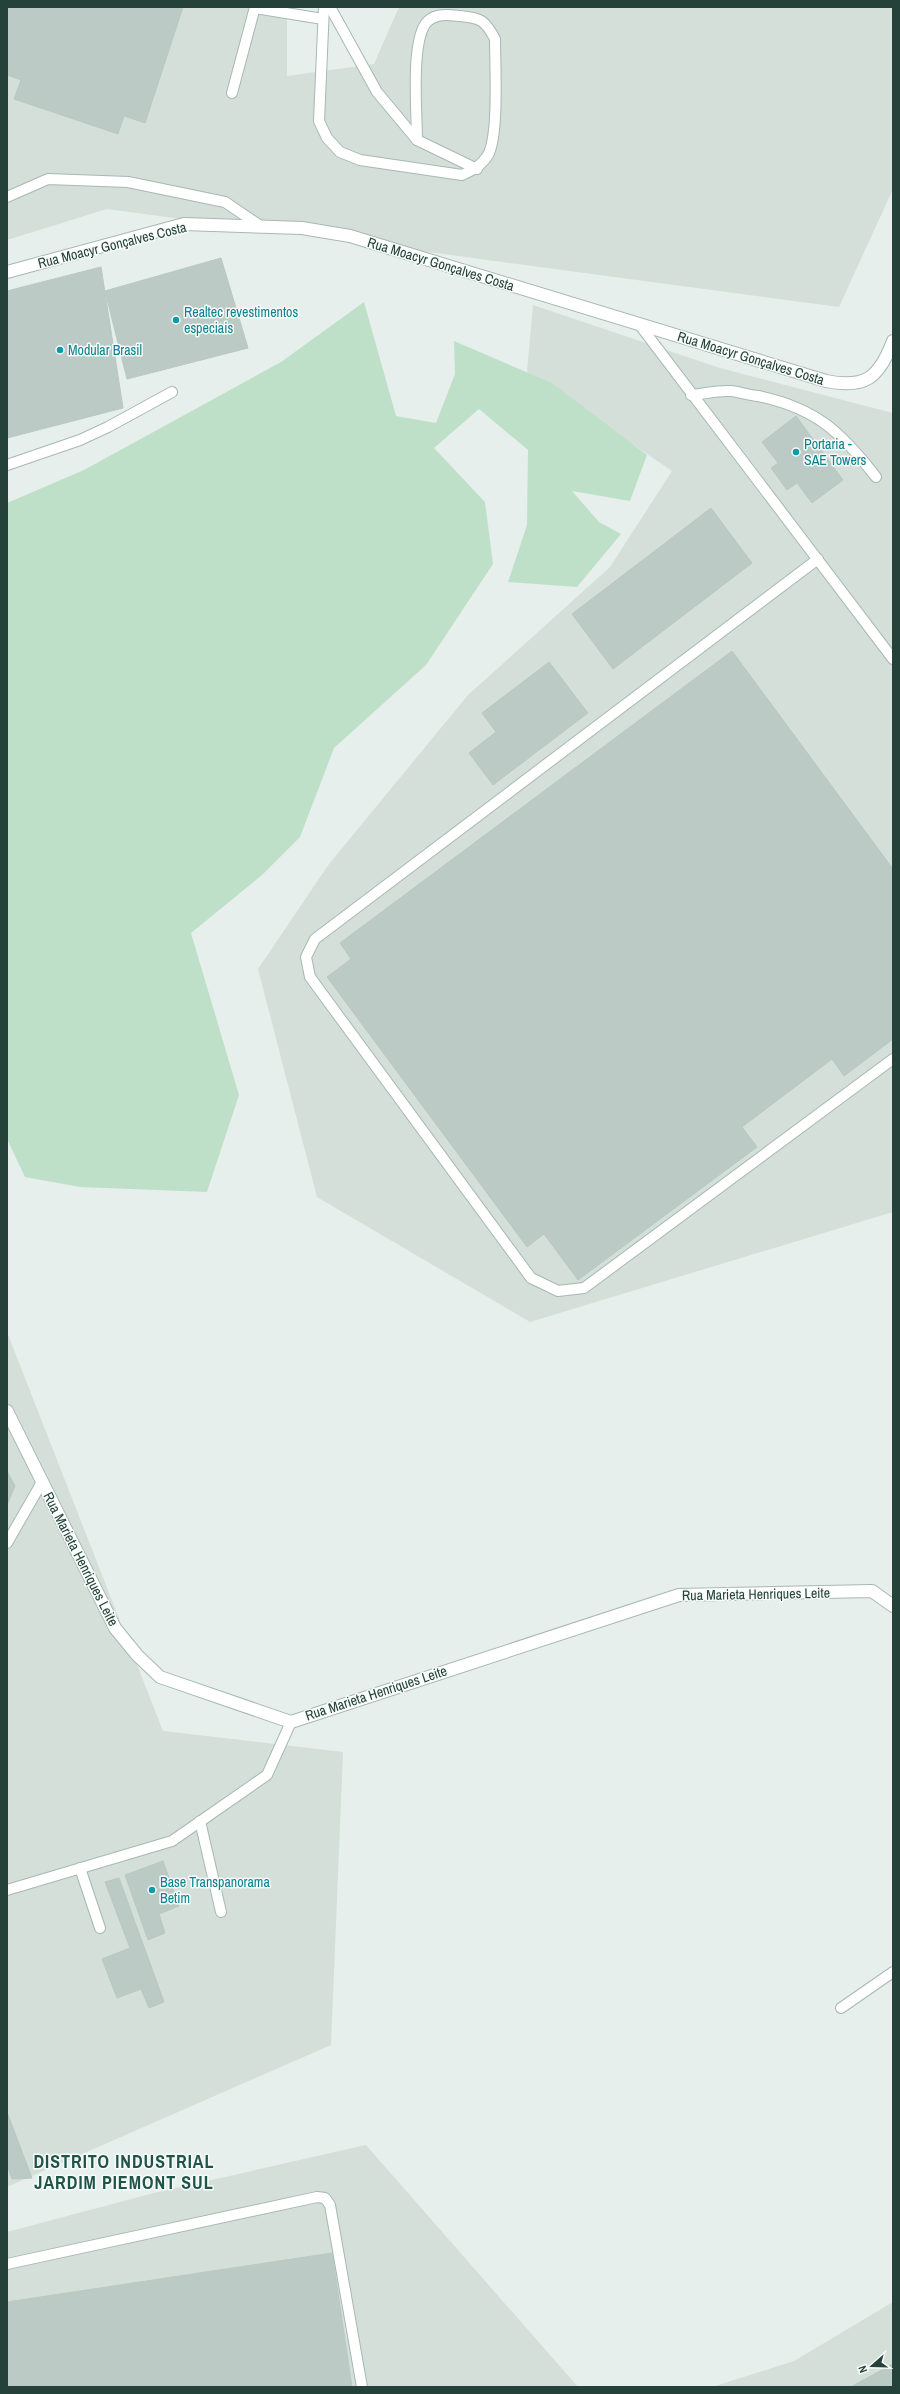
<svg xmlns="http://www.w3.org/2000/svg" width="900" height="2394" font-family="'Archivo Narrow',sans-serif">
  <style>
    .built { fill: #d4dfda }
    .green { fill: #bfe0c8 }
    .building { fill: #bbcac4; stroke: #b8c9c2 }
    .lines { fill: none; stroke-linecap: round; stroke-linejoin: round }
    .service-casing { stroke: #a8b8b2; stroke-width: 12 }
    .minor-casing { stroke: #a8b8b2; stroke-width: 14 }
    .service { stroke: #fff; stroke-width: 10 }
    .minor { stroke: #fff; stroke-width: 12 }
    .culture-dot { fill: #0f9aa8; stroke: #f7fbf9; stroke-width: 1.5 }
    .labels { text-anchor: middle; stroke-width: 3; stroke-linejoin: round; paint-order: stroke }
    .street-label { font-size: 14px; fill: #24423a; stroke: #f7fbf9 }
    .culture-label { font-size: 14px; fill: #0d838f; stroke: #f7fbf9; text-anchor: start }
    .district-label { font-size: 18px; font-weight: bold; letter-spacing: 1px; fill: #1f5548; stroke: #f7fbf9 }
  </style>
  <rect width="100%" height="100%" fill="#e6efeb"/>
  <g class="built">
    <polygon points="7,7 287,7 287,76 374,64 399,7 893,7 893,189 839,307 107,209 7,240"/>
    <polygon points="533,305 720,368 893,413 893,1212 530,1322 317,1197 258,969 329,864 468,695 610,567 672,471 527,372"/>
    <polygon points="7,1332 163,1731 343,1752 331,2045 7,2187"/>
    <polygon points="366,2145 578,2387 7,2387 7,2232 154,2193"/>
    <polygon points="893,2302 893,2387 712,2387 794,2361"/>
  </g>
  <polygon class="green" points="364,302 396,416 436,423 455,374 454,341 552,383 647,455 630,501 572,491 599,522 621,534 577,587 508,582 527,525 528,450 479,409 434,448 485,502 493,564 426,665 334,748 300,837 262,875 191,933 239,1095 207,1192 80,1187 25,1177 7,1139 7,503 84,470 281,362"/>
  <g class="building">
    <polygon points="7,7 183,7 145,123 124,116 118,134 14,99 21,80 7,75"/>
    <polygon points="221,258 248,348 127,379 105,291"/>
    <polygon points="101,267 123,408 7,438 7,291"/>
    <polygon points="796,416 843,480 812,503 797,483 787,490 771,468 778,463 762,442"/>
    <polygon points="711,508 752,563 613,669 572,614"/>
    <polygon points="732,651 893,869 893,1039 844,1076 832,1059 742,1127 757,1147 578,1280 544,1234 527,1247 327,977 351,959 340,943"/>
    <polygon points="549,662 588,713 493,785 469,753 496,732 482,713"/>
    <polygon points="7,1471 15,1486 7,1505"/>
    <polygon points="163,1861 179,1906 159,1914 165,1933 148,1940 125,1875"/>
    <polygon points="119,1878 164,2002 149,2008 141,1989 117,1998 102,1959 130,1948 105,1882"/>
    <polygon points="7,2112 32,2178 12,2179 7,2165"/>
    <polygon points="332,2253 352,2387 7,2387 7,2302"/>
    <polygon points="893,2364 893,2387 851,2387"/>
    <polygon points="893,2364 893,2387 851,2387"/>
  </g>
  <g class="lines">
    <g class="service-casing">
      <g id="service">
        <path d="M 324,7 L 319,121 L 327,138 L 340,152 L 360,160 L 462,175 C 473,170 481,166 488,155 C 499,135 495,65 495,39 C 485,20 481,18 460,16 C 449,15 437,13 428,21 C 410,37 417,114 417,140"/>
        <polyline points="330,7 377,92 417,140 477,169"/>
        <polyline points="255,8 323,19"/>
        <polyline points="232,93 255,7"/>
        <polyline points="7,197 48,179 128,182 225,202 259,225"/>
        <polyline points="639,324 893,659"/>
        <path d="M 691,395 C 703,394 718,390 731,391 C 739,392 749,395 758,396 C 816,408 841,432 876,477"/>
        <polyline points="7,465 80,440 108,427 172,392"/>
        <polyline points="818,559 315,939 306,957 310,977 531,1278 558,1291 584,1288 893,1059"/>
        <polyline points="7,1543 42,1482"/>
        <polyline points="200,1821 221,1912"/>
        <polyline points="80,1868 100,1928"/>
        <polyline points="7,1890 172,1841 267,1775 291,1722"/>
        <polyline points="841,2008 893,1972"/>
        <polyline points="7,2264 317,2197 325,2198 330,2205 362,2387"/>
      </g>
    </g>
    <g class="minor-casing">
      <g id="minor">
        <path d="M 7,272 L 184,224 L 302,228 L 350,236 L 826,381 C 865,389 879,378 893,341"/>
        <polyline points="7,1411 115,1628 137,1655 160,1677 291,1722 679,1595 872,1591 893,1606"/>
      </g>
    </g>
    <use href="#service" class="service"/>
    <use href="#minor" class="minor"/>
  </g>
  <g class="culture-dot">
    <circle cx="176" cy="320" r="4"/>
    <circle cx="60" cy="350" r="4"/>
    <circle cx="796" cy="452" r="4"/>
    <circle cx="152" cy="1890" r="4"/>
  </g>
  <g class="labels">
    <g class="street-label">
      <text transform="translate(112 245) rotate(-14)" y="5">Rua Moacyr Gonçalves Costa</text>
      <text transform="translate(441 264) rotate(17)" y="5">Rua Moacyr Gonçalves Costa</text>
      <text transform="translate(751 358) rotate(17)" y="5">Rua Moacyr Gonçalves Costa</text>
      <text transform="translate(81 1559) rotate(63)" y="5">Rua Marieta Henriques Leite</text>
      <text transform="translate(756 1594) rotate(-1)" y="5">Rua Marieta Henriques Leite</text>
      <text transform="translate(376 1693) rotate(-18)" y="5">Rua Marieta Henriques Leite</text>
    </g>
    <g class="culture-label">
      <text x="184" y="317">Realtec revestimentos<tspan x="184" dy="16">especiais</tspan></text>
      <text x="68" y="355">Modular Brasil</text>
      <text x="804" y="449">Portaria -<tspan x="804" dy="16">SAE Towers</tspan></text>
      <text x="160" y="1887">Base Transpanorama<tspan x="160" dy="16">Betim</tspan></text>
    </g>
    <g class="district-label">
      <text x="124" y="2168">DISTRITO INDUSTRIAL<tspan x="124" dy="21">JARDIM PIEMONT SUL</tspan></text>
    </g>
  </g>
  <rect width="900" height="2394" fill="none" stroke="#24423a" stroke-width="16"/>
  <g transform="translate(872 2366) rotate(250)" stroke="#f7fbf9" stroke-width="3" paint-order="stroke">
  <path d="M0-3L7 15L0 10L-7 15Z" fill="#24423a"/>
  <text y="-6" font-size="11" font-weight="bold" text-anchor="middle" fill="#24423a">N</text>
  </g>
</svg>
